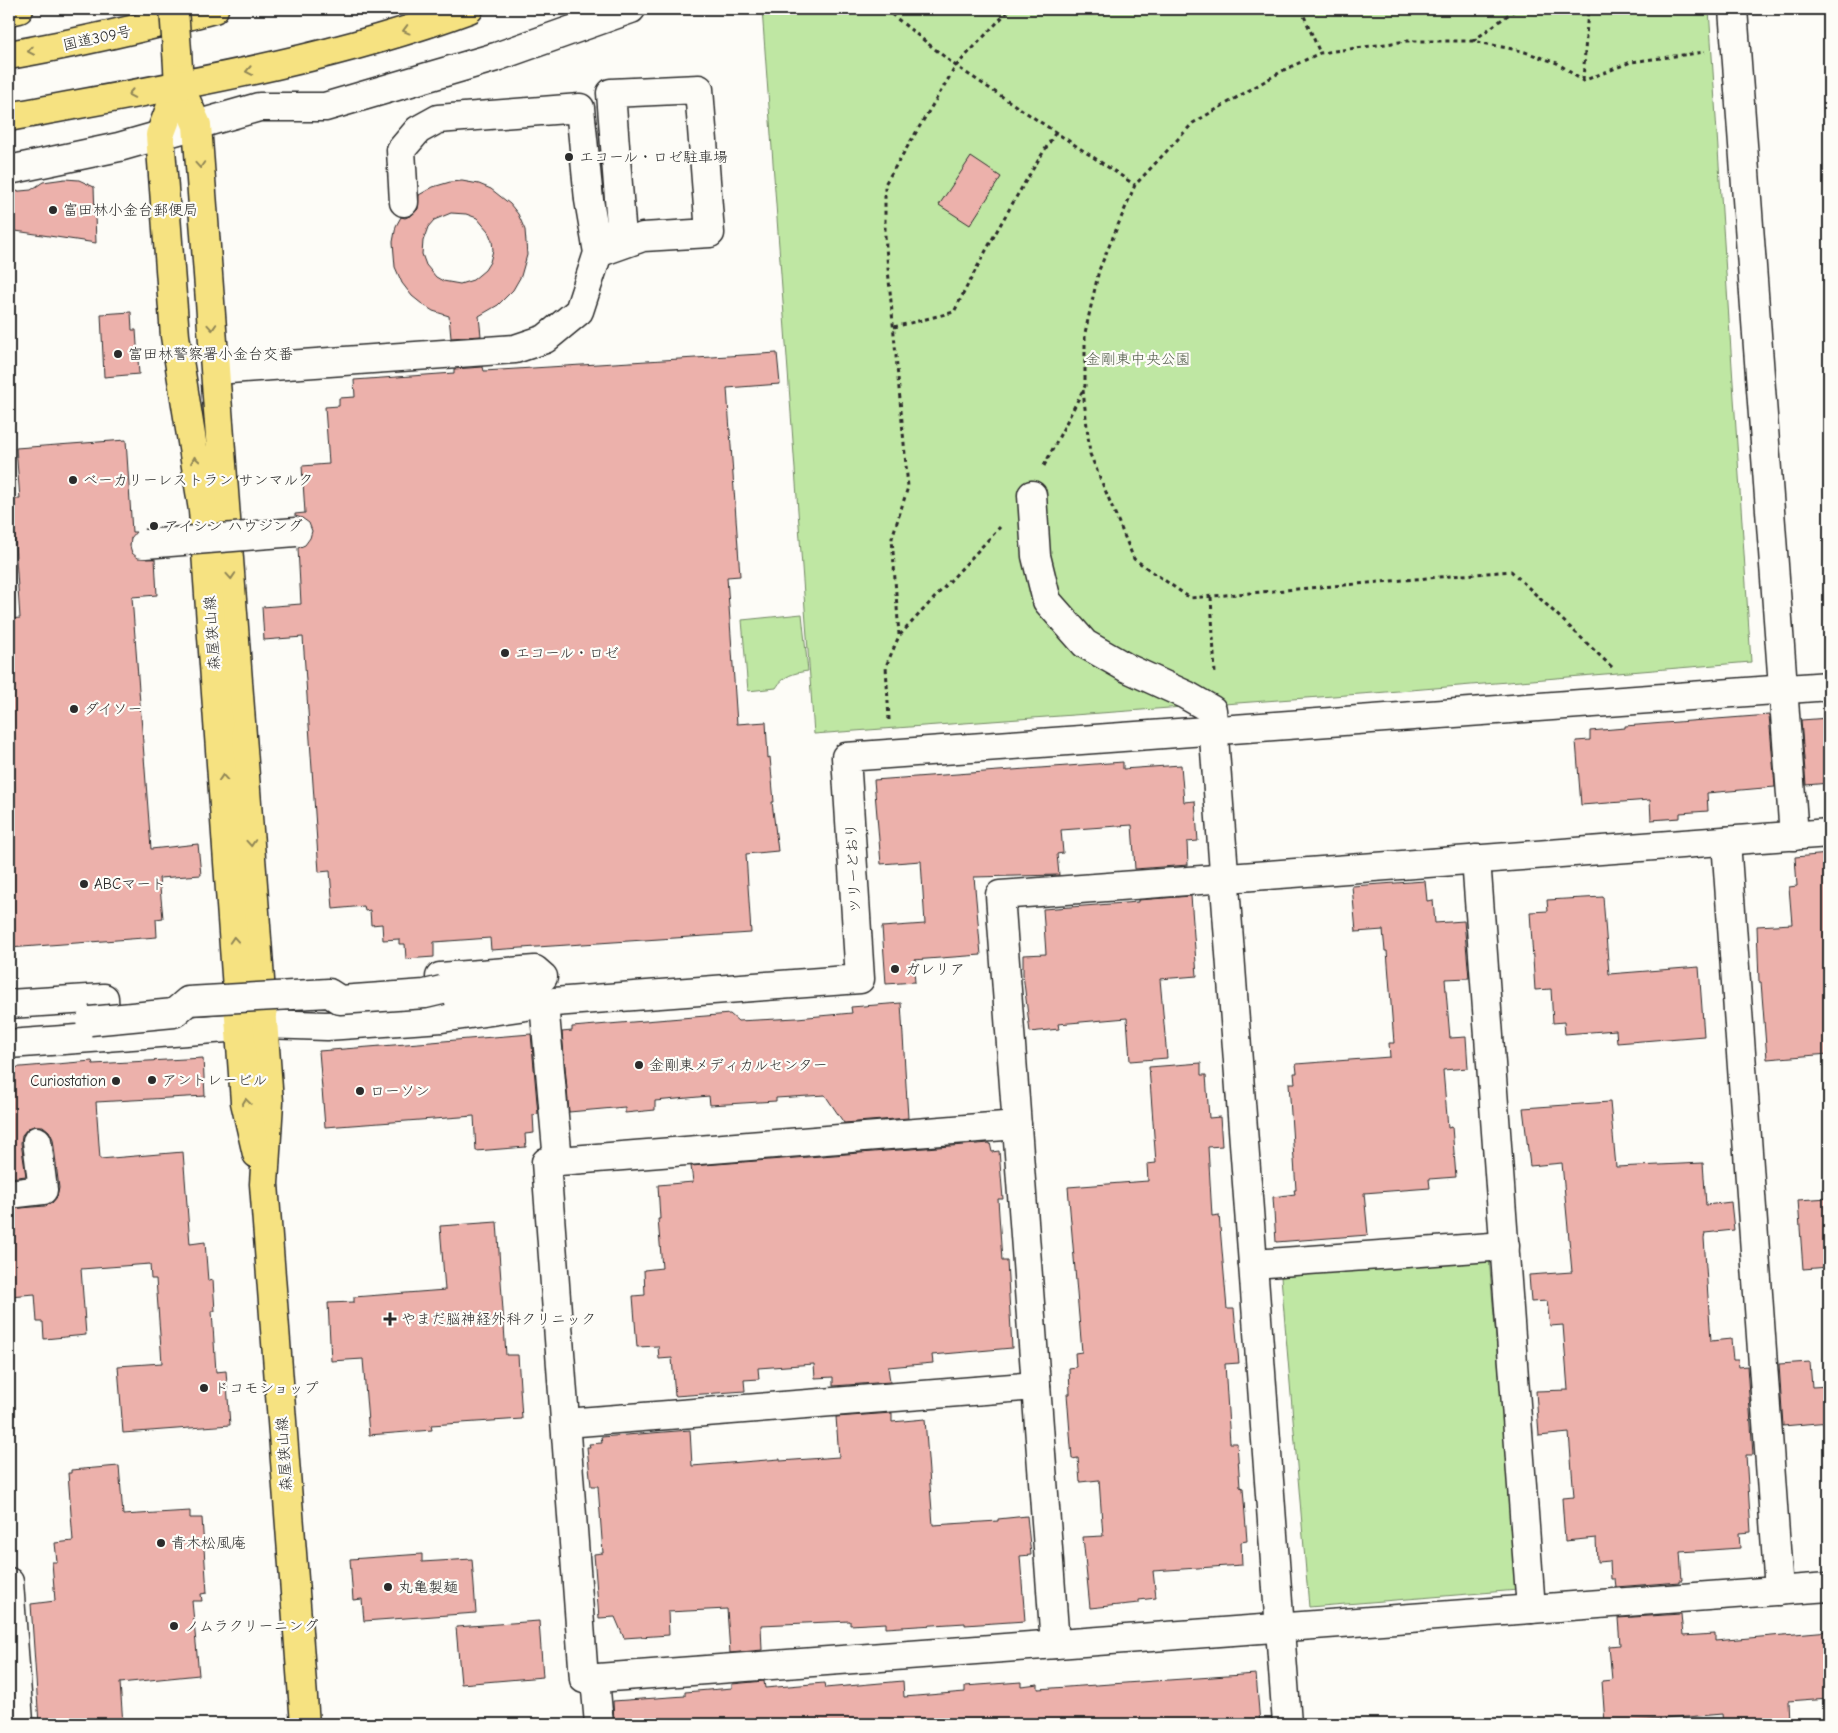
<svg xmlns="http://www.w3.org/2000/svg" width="1838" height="1733" font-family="'Comic Neue','Klee One',sans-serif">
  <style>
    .green { fill: #bfe7a3; stroke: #758967 }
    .building { fill: #ecb1ab; stroke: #2b2b2b; fill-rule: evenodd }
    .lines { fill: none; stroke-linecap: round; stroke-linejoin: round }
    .minor-casing { stroke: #2b2b2b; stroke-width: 31 }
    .major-casing { stroke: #2b2b2b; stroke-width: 31 }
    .highway-casing { stroke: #2b2b2b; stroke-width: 31 }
    .path { stroke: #2b2b2b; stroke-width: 3; stroke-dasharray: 4 4; stroke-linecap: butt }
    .minor { stroke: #fdfcf7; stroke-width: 28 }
    .major { stroke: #f6e281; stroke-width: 28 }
    .highway { stroke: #f6e281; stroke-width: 28 }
    .minor-bridge-casing { stroke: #2b2b2b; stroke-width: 31; stroke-linecap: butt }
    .major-bridge-casing { stroke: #2b2b2b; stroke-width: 31; stroke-linecap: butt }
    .minor-bridge { stroke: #fdfcf7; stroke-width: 28 }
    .major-bridge { stroke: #f6e281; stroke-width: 28 }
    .oneway { stroke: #908656 }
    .poi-dot { fill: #2b2b2b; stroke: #fdfcf7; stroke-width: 2 }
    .labels { text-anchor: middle; stroke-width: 4.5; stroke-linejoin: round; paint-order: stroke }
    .street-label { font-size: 15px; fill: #2b2b2b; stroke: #fdfcf7 }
    .poi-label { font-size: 15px; fill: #2b2b2b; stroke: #fdfcf7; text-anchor: start }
    .park-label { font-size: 15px; fill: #505a49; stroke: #fdfcf7 }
  </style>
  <rect width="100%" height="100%" fill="#fdfcf7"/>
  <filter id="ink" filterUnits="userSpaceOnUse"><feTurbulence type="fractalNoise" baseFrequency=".02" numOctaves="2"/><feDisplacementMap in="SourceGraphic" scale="10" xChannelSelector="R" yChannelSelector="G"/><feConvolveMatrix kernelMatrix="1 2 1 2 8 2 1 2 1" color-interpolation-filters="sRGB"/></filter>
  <g filter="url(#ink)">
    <g class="green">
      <polygon points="762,9 1709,9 1751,662 1374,693 814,734"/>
      <path d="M 802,614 L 808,671 C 794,673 784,675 776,688 L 748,691 L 742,620 Z"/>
      <polygon points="1489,1258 1518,1590 1309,1607 1281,1277"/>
    </g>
    <g class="building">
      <polygon points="971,157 1001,177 970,225 939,205"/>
      <polygon points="65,179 79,180 94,187 96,243 9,230 9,192 31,190 43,182"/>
      <path d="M 462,181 L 479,184 L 491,189 L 510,204 L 518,214 L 525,230 L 527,255 L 521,276 L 513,290 L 498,305 L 479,316 L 481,336 L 451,338 L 449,316 L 433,311 L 422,304 L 412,296 L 402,283 L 395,267 L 393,242 L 396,226 L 401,217 L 405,218 L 412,215 L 418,209 L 419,195 L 433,187 L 450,182 ZM 451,213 L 466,214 L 477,218 L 488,231 L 492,241 L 493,250 L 490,262 L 485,270 L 473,280 L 460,284 L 443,281 L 436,277 L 426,265 L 422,254 L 423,241 L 428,227 L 434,220 Z"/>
      <polygon points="131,312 132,330 136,330 139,374 104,377 101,314"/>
      <polygon points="777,353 780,384 727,388 740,576 727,577 737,724 766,722 768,758 770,757 774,802 772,802 778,851 746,854 751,933 491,950 490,938 434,942 434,957 406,959 405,944 399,944 399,939 383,940 382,924 371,925 370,910 365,911 364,906 333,909 330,871 319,872 303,637 264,640 262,607 301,604 298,548 305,545 310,538 312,531 309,523 302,518 295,516 295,514 305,513 302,466 329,464 325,407 339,406 339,398 355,397 354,380 454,373 454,369 483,367 484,371"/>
      <polygon points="126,440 132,532 136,532 131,538 130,546 132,553 138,558 155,559 157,595 132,597 151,849 198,844 201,875 159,878 163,918 156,919 157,937 9,948 9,619 20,618 12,499 20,499 16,448"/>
      <polygon points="1769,715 1775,787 1707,793 1708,811 1680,813 1680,818 1651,820 1650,800 1581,805 1576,741 1590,740 1590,731 1625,728 1625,726"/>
      <polygon points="1829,718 1829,783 1806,785 1801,720"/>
      <polygon points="1123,762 1123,769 1181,765 1184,802 1195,801 1198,841 1187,842 1188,865 1135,869 1132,825 1061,830 1063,853 1057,854 1059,875 974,877 981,955 913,960 915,982 886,984 882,927 925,924 921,861 881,864 874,780"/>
      <polygon points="1829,854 1829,1054 1767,1059 1761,982 1759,982 1757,926 1792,924 1789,887 1797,886 1795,857"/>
      <polygon points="1425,881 1427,901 1433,900 1435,923 1464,921 1469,978 1445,979 1450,1038 1466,1037 1468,1068 1443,1070 1448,1128 1452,1127 1456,1177 1429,1179 1430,1188 1364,1193 1368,1235 1276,1242 1273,1197 1295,1194 1294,1190 1296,1190 1289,1083 1295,1083 1294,1073 1297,1073 1296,1064 1390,1057 1389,1043 1394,1043 1387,951 1385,951 1383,930 1356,932 1352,886"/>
      <polygon points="1191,896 1197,976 1160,979 1167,1058 1130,1061 1127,1018 1058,1024 1059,1029 1030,1032 1023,974 1023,955 1046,954 1043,909 1138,902 1138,900"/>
      <polygon points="1603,897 1609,974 1699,967 1704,1036 1617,1043 1616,1030 1565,1034 1564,1022 1553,1023 1551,989 1535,990 1530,912 1548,911 1547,900"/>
      <polygon points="901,1003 908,1118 844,1123 825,1095 776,1098 776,1101 710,1105 709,1096 655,1101 655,1110 625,1113 625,1107 569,1112 562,1032 572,1031 572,1027 730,1014 738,1021 797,1018 852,1013 851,1007"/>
      <polygon points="531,1034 538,1114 533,1115 534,1133 525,1134 526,1147 476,1151 474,1116 325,1127 319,1051"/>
      <polygon points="203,1058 205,1096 96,1102 100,1159 183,1152 190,1244 205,1242 208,1281 213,1280 215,1311 212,1311 216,1372 226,1371 230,1425 123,1433 118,1366 162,1363 156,1279 151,1279 150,1264 81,1269 86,1335 44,1339 43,1322 37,1322 35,1294 9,1296 9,1209 45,1206 52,1203 57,1197 59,1188 53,1139 49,1131 43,1126 35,1126 28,1128 22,1135 21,1143 26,1176 9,1178 9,1068 92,1061 93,1064"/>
      <polygon points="1201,1063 1201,1075 1206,1075 1209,1118 1220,1117 1222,1146 1208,1147 1212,1216 1219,1215 1227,1309 1234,1309 1239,1363 1225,1364 1230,1443 1237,1443 1240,1487 1243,1488 1247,1541 1241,1542 1242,1565 1153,1571 1156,1598 1139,1600 1139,1603 1090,1608 1083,1537 1103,1536 1099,1480 1080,1482 1078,1458 1072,1459 1067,1394 1070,1394 1069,1368 1076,1367 1075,1353 1082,1352 1068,1187 1148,1181 1147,1164 1156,1163 1149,1067"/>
      <polygon points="1610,1102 1616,1167 1703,1163 1706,1205 1731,1202 1734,1230 1705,1233 1704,1238 1711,1341 1731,1339 1733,1360 1738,1360 1739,1367 1747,1366 1753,1455 1746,1455 1751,1532 1739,1533 1740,1548 1680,1552 1682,1580 1679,1580 1679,1582 1616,1587 1615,1579 1611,1579 1610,1561 1597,1562 1596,1538 1565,1541 1562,1498 1574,1497 1569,1433 1539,1436 1536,1391 1568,1390 1563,1325 1550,1326 1547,1301 1531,1302 1529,1275 1572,1272 1562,1163 1530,1166 1523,1108"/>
      <polygon points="990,1143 992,1152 999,1151 1003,1199 998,1199 1002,1261 1007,1261 1012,1348 932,1355 933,1363 888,1367 890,1382 833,1386 833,1377 815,1378 814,1364 758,1368 759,1379 744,1380 745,1391 675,1396 672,1358 659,1359 658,1346 637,1347 633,1296 645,1295 644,1270 662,1268 658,1219 660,1219 658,1185 693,1182 691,1166"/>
      <polygon points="1829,1198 1829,1267 1803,1269 1798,1200"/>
      <polygon points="497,1222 506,1355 518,1355 522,1419 431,1425 432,1430 369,1435 363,1359 331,1361 328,1303 354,1302 354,1297 445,1290 440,1226"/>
      <polygon points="1810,1362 1812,1387 1829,1386 1829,1422 1783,1426 1779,1364"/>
      <polygon points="892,1413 892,1422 925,1419 933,1525 998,1521 998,1519 1027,1516 1031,1555 1020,1556 1025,1621 965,1625 965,1623 886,1628 886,1623 850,1625 850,1621 761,1625 762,1650 730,1653 727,1609 668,1612 669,1635 624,1638 615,1617 599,1618 594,1554 603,1553 598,1486 591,1486 587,1447 590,1447 589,1444 602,1443 601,1437 690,1430 692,1466 780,1459 780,1461 839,1457 836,1417"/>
      <polygon points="119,1466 123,1515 190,1511 190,1518 202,1518 207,1593 201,1594 202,1601 192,1601 199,1675 120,1683 123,1724 39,1724 31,1604 55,1601 52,1562 57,1562 55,1543 73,1541 68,1473 71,1473 71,1470"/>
      <polygon points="422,1554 422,1562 472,1559 476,1613 364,1621 362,1599 353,1600 350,1559"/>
      <polygon points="1681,1614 1683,1636 1715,1634 1715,1641 1829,1631 1829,1698 1788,1701 1789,1724 1723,1724 1722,1714 1605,1724 1602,1681 1612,1680 1609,1646 1620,1645 1618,1618"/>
      <polygon points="539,1621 543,1677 461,1684 456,1627"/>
      <polygon points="1256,1674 1260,1724 614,1724 613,1701 685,1696 685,1692 732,1688 732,1684 764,1681 765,1688 824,1683 825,1688 903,1681 904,1697 965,1692 965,1686 1021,1682 1021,1686 1038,1684 1038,1689"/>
    </g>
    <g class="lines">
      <g class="minor-casing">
        <g id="minor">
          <polyline points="1733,9 1794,836"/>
          <polygon points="699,89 710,233 643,237 598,253 621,225 611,93"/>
          <polyline points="9,170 119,147 259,107 325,107 496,57 631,9"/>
          <polyline points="216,370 515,349 545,339 579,311 598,253 589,200 580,108 438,119 418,130 401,150 404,202"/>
          <polyline points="1032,495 1036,556 1047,601 1085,644 1127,668 1186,695 1212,710 1287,1724"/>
          <polyline points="1726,841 1779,1591"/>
          <polyline points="1476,859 1531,1609"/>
          <polyline points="442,990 536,984 543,977 535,970 440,977 442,1014"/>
          <polyline points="544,1003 558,1161"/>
          <polyline points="9,1004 104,998 106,1037"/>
          <polyline points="264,1024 327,1026 442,1018 554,1002 860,979 846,757 1829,686"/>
          <polyline points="9,1044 241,1027"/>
          <polyline points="1017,1125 546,1162 584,1679 1829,1587"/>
          <polyline points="9,1194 43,1190 37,1141"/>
          <polyline points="1253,1264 1505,1246"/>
          <polyline points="566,1423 1036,1386"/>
          <polyline points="9,1582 19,1722 9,1724"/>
          <polyline points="1055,1644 1000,895 1829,833"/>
          <polyline points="595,1679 599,1724"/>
        </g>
      </g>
      <g class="major-casing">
        <g id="major">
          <polyline points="177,51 179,85 197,125 269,1102 264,1184 305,1724"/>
          <polyline points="179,85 160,135 175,336 203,510 245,1102 257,1154"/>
        </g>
      </g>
      <g class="highway-casing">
        <g id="highway">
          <polyline points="9,11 19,9"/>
          <path d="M 9,55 C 78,43 147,27 214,9"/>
          <path d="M 9,117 C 163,88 321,64 469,9"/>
        </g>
      </g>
      <g class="path">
        <polyline points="885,9 956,66 1135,185"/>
        <polyline points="1301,9 1320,53"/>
        <polyline points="1473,41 1516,9"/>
        <polyline points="1583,80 1588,9"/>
        <path d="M 894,327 L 954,312 C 985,250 1019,190 1056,132"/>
        <polyline points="1083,390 1090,454 1134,559 1190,598 1511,571 1614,669"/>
        <polyline points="1044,466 1085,386 1085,333 1099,270 1135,185 1193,123 1284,70 1320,53 1407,41 1473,41 1522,51 1557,63 1583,81 1631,62 1705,52"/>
        <polyline points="1211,597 1215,674"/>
        <polyline points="899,635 892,538 908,487 885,236 885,184 956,66 1010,9"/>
        <polyline points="889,720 886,666 899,636 1000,527"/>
      </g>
      <use href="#minor" class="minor"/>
      <use href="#major" class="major"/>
      <use href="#highway" class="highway"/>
      <g class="minor-bridge-casing">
        <g id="minor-bridge">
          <polyline points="145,544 296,532"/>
          <polyline points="90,1021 174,1013 188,1001 329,993 340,1000 425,994 442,990"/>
        </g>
      </g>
      <g class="major-bridge-casing">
        <polyline id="major-bridge" points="174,9 177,51"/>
      </g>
      <use href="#minor-bridge" class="minor-bridge"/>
      <use href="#major-bridge" class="major-bridge"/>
    </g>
    <defs><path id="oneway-chevron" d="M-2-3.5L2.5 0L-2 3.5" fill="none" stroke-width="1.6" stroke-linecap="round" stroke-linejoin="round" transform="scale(1.25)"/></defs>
    <g class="oneway">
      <use href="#oneway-chevron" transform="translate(406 30) rotate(165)"/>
      <use href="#oneway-chevron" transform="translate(31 51) rotate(170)"/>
      <use href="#oneway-chevron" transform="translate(249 71) rotate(169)"/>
      <use href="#oneway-chevron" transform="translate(131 94) rotate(169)"/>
      <use href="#oneway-chevron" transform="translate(200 165) rotate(86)"/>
      <use href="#oneway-chevron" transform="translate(212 327) rotate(86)"/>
      <use href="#oneway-chevron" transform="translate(195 460) rotate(-99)"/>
      <use href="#oneway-chevron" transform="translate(231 576) rotate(86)"/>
      <use href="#oneway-chevron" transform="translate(223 778) rotate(-94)"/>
      <use href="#oneway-chevron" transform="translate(251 843) rotate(86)"/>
      <use href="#oneway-chevron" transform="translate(234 940) rotate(-94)"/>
      <use href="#oneway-chevron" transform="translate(246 1102) rotate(-98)"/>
    </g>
  </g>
  <g class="poi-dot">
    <circle cx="569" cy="157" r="5"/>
    <circle cx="53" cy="210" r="5"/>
    <circle cx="118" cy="354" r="5"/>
    <circle cx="73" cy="480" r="5"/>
    <circle cx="154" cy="526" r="5"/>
    <circle cx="505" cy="653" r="5"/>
    <circle cx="74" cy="709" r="5"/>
    <circle cx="84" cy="884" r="5"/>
    <circle cx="895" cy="969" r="5"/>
    <circle cx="639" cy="1065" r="5"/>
    <circle cx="152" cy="1080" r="5"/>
    <circle cx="116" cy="1081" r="5"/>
    <circle cx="360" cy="1091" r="5"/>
    <path d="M387.5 1311.5h5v5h5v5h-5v5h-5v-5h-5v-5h5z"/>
    <circle cx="204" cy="1388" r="5"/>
    <circle cx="161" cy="1543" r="5"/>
    <circle cx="388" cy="1587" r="5"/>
    <circle cx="174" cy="1626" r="5"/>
  </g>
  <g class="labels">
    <g class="street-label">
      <text transform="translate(97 38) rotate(-12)" y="5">国道309号</text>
      <text transform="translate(212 633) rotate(-94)" y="5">森屋狭山線</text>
      <text transform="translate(853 868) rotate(-93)" y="5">ツリーどおり</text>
      <text transform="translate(284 1454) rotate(-94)" y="5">森屋狭山線</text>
    </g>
    <g class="poi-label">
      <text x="579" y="162">エコール・ロゼ駐車場</text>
      <text x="63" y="215">富田林小金台郵便局</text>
      <text x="128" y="359">富田林警察署小金台交番</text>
      <text x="83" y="485">ベーカリーレストラン サンマルク</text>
      <text x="164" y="531">アイシン ハウジング</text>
      <text x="515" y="658">エコール・ロゼ</text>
      <text x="84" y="714">ダイソー</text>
      <text x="94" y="889">ABCマート</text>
      <text x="905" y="974">ガレリア</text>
      <text x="649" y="1070">金剛東メディカルセンター</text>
      <text x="162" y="1085">アントレービル</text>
      <text x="106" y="1086" text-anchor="end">Curiostation</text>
      <text x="370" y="1096">ローソン</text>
      <text x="401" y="1324">やまだ脳神経外科クリニック</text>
      <text x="214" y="1393">ドコモショップ</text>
      <text x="171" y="1548">青木松風庵</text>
      <text x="398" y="1592">丸亀製麺</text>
      <text x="184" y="1631">ノムラクリーニング</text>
    </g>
    <g class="park-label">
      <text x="1138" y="364">金剛東中央公園</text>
    </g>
  </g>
  <rect width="1838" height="1733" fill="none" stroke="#fdfcf7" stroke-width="30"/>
  <rect x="15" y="15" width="1808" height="1703" fill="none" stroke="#2b2b2b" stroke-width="2" filter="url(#ink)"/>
</svg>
